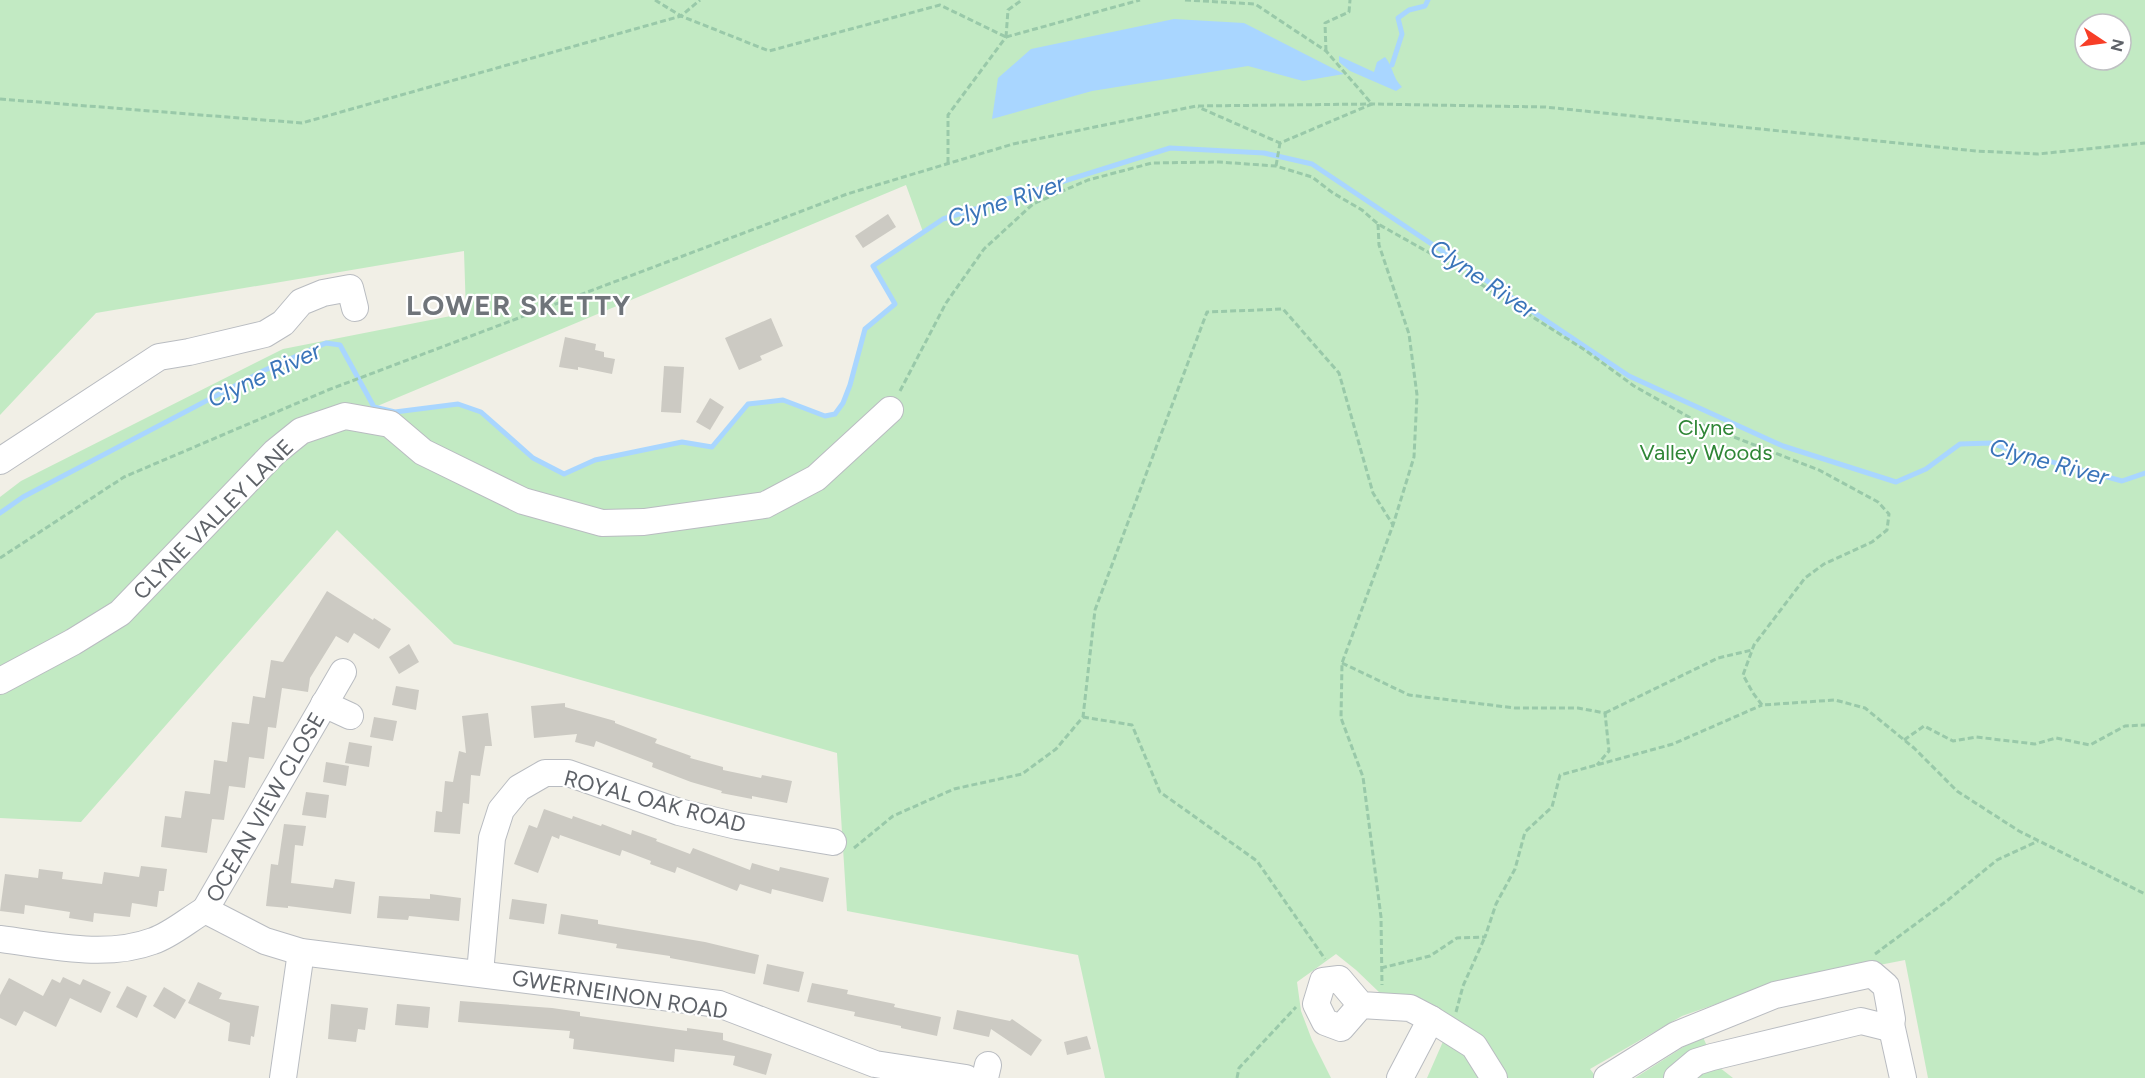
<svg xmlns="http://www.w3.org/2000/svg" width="2145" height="1078" font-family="Figtree,sans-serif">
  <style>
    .green { fill: #c2eac3; fill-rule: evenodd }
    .water { fill: #a9d6ff }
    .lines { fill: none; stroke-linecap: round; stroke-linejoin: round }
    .stream { stroke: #a9d6ff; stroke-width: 5 }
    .building { fill: #cccac3 }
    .minor-casing { stroke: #b9bcc1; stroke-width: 28 }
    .path { stroke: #99c9a9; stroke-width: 3; stroke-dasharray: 6 3; stroke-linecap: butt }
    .minor { stroke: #fff; stroke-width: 26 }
    .labels { text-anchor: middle; stroke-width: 4.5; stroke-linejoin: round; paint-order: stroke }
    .park-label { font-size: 22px; fill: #2f8636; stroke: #fff }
    .street-label { font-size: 22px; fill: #5e6268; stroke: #fff }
    .water-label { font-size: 24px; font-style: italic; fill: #3b75ba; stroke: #fff }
    .district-label { font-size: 28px; font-weight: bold; letter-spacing: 1.5px; fill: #6f747a; stroke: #fff }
  </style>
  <rect width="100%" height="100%" fill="#f1efe6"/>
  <g class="green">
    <path d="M 0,0 L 2145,0 L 2145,1078 L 1928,1078 L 1905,960 L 1762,988 L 1682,1016 L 1590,1069 L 1597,1078 L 1427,1078 L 1452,1021 L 1399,996 L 1380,993 L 1356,970 L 1336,954 L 1297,982 L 1301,1011 L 1312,1040 L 1331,1078 L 1105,1078 L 1078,955 L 847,911 L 837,753 L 454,644 L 337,530 L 81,822 L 0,818 L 0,497 L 21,481 L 283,349 L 466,313 L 464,251 L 96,313 L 0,415 ZM 2085,24 L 2121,24 L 2121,60 L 2085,60 ZM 906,185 L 923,232 L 873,266 L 895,304 L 865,329 L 850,385 L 843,403 L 835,414 L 824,416 L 783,400 L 748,404 L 712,447 L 682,442 L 595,460 L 564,474 L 533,458 L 481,412 L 458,404 L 395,412 L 375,407 Z"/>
    <polygon points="1702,1035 1715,1064 1733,1078 1635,1078"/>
  </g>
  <g class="water">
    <polygon points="1174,19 1244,23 1344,74 1303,81 1248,66 1092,91 992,119 998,78 1031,49"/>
    <path d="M 1339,56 L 1374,72 L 1377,62 L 1385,57 C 1394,68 1392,77 1402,87 L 1396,91 L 1350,71 L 1339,62 Z"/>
  </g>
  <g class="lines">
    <g class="stream">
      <polyline points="1392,65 1402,34 1398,18 1409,10 1425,6 1428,0"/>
      <polyline points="0,513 23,497 265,370 326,343 340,345 374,407 395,412 458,404 481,412 533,458 564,474 595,460 682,442 712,447 748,404 783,400 825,416 835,414 843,403 850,385 865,329 895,304 873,266 943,219 1170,148 1264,153 1312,164 1629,376 1783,446 1896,482 1926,469 1960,444 1991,443 2019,453 2122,481 2145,473"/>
    </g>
  </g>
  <g class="building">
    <polygon points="888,214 896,227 863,248 855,236"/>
    <polygon points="771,318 783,346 760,356 762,360 739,370 725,338"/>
    <polygon points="565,337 596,344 595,350 604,352 604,357 615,359 612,374 578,367 578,370 559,367"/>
    <polygon points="664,366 684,367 681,413 661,412"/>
    <polygon points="710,398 724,407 710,430 696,422"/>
    <polygon points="327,591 373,620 374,618 391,629 379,649 354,633 348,643 336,636 310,678 308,692 282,688 276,728 268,727 264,759 249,757 245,788 229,786 224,820 212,819 207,853 161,847 165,816 181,818 185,791 210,794 214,760 227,762 232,722 249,724 253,696 265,698 271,660 283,662"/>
    <polygon points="409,644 419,662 399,674 389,657"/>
    <polygon points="396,686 419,690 416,710 392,705"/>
    <polygon points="565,703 565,707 615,721 615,723 657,739 655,743 691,756 690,758 723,767 723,770 761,778 762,775 792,781 787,803 752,796 752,799 721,793 722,791 691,782 652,767 653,763 596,741 594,747 575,742 577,734 534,738 531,706"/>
    <polygon points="488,713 492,746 485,746 480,776 471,775 469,804 463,803 460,834 434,832 436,811 442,812 445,781 453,782 459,751 466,753 462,716"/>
    <polygon points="374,717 397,721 393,741 370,737"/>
    <polygon points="349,742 372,746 369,767 345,763"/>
    <polygon points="326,762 349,766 346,786 323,782"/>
    <polygon points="306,792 329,795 326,818 302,815"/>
    <polygon points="544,809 572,819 573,816 601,826 602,824 631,835 632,830 657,839 656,841 690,854 693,848 750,870 752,863 779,871 780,867 829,878 823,902 772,889 771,894 740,884 737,891 677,867 675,873 650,864 651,861 622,850 620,856 560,835 559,839 552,836 538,873 514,864 529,825 537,828"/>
    <polygon points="284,824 306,826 303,846 295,845 291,883 333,888 335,879 355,882 351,914 288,906 288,908 266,906 271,864 278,865"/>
    <polygon points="141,866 167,869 164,891 159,891 157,907 132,903 130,917 94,913 93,922 69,918 70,912 25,905 24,914 0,911 5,874 38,878 39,869 63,872 62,879 102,884 104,872 139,877"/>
    <polygon points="430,894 461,898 459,921 409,916 408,920 377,918 379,896 430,899"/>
    <polygon points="512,899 547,904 544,924 509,919"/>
    <polygon points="561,914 598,920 598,924 705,942 759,955 755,974 670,958 670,956 616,948 617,944 558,934"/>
    <polygon points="767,964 804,972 799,992 763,984"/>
    <polygon points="63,977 80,985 83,979 111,992 101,1013 70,998 56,1027 24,1011 16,1026 0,1018 0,995 9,978 43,996 52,979 60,983"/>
    <polygon points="198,982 222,993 219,999 259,1006 254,1037 251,1036 250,1045 228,1041 230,1023 188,1003"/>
    <polygon points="812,983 848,990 847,994 895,1004 894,1007 941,1017 937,1036 901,1028 901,1026 854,1016 855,1012 807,1002"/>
    <polygon points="127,986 147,996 137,1018 116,1007"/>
    <polygon points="164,987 186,1000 175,1019 153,1006"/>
    <polygon points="460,1001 552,1008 580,1012 580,1016 687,1031 687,1028 723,1033 723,1040 772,1054 766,1075 733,1065 735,1056 675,1049 674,1062 573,1049 574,1039 569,1038 570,1031 458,1022"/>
    <polygon points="331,1004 368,1008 365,1030 358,1029 356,1042 328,1039"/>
    <polygon points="397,1004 430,1007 428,1028 395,1025"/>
    <polygon points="957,1010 1010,1021 1012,1019 1042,1040 1031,1056 991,1029 989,1037 953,1029"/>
    <polygon points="1087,1036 1091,1049 1067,1055 1064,1042"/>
  </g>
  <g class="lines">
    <g class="minor-casing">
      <g id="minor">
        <polyline points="0,461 159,357 189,352 265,334 283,323 301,302 323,293 350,288 355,308"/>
        <polyline points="0,681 73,642 120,613 275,452 301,431 345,416 390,424 423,452 523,501 602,523 644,522 765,505 816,478 890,410"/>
        <polyline points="324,704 350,716"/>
        <polyline points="205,910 343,672"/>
        <path d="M 0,939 C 49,945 105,959 153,941 C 171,935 188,920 205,910 L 265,941 L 301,952 L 719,1004 L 875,1064 L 966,1078"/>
        <polyline points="480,973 492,838 501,810 519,788 545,773 568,773 679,812 737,826 833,842"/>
        <polyline points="1361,1005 1339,979 1323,981 1316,1004 1325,1022 1341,1028 1361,1005 1410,1008 1431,1019 1474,1046 1494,1078"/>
        <polyline points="1891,1024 1903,1078"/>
        <polyline points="283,1078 301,952"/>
        <polyline points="985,1078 988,1065"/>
        <polyline points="1400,1078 1431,1019"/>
        <polyline points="1607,1078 1676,1035 1775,995 1872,974 1886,986 1892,1019 1891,1024 1885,1027 1861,1021 1712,1057 1696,1062 1677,1078"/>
      </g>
    </g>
    <g class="path">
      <polyline points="655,0 681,16 769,51 940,5 1006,37"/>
      <polyline points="1185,0 1255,4 1326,51 1372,104 1280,143 1198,107"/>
      <polyline points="1006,37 1140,0"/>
      <polyline points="1006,37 1008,10 1022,0"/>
      <polyline points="1326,51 1325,23 1349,12 1350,0"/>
      <polyline points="0,99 302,123 681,16 700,0"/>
      <polyline points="948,163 948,115 1006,37"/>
      <polyline points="1276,166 1280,143"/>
      <polyline points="1378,224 1379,245 1409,334 1417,395 1414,457 1393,525 1342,663 1341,718 1363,777 1381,917 1382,985"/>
      <polyline points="900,391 946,303 984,249 1033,204 1088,180 1152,163 1219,162 1276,166 1312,177 1333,193 1362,210 1378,224 1444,261 1585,350 1634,386 1703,425 1819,470 1878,502 1889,514 1887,530 1872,542 1824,564 1805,578 1754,645 1743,675 1753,693 1762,705 1835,700 1865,708 1914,748 1957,791 2019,831 2145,894"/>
      <polyline points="0,558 124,477 328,390 847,194 1013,144 1196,106 1372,104 1545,107 1976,151 2038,154 2145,143"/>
      <polyline points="1342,663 1409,695 1515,708 1578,708 1605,713 1609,751 1597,765"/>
      <polyline points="1605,713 1718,658 1752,650"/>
      <polyline points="1083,717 1132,725 1160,792 1257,861 1325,959"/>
      <polyline points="1904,740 1924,726 1953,741 1976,737 2035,744 2056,738 2090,745 2125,726 2145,725"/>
      <polyline points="854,848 893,816 954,789 1022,774 1056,749 1083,717 1095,610 1207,312 1283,309 1339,373 1373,493 1393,525"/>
      <polyline points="1875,954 1948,900 1997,860 2038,841"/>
      <polyline points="1381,968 1430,956 1457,938 1485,937 1496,904 1515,869 1525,832 1552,807 1560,775 1673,744 1762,705"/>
      <polyline points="1456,1012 1463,986 1485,937"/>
      <polyline points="1237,1078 1239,1068 1296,1007"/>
    </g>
    <use href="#minor" class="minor"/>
  </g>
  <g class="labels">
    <g class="park-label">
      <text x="1706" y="435">Clyne<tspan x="1706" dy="25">Valley Woods</tspan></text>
    </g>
    <g class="street-label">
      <text transform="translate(213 519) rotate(-45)" y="8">CLYNE VALLEY LANE</text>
      <text transform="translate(655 801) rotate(15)" y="8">ROYAL OAK ROAD</text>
      <text transform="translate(265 807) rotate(-60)" y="8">OCEAN VIEW CLOSE</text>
      <text transform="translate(620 994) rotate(9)" y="8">GWERNEINON ROAD</text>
    </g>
    <g class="water-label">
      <text transform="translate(1006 201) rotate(-18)" y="8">Clyne River</text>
      <text transform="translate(1483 279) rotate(34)" y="8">Clyne River</text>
      <text transform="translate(264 375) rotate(-25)" y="8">Clyne River</text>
      <text transform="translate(2049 462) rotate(15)" y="8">Clyne River</text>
    </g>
    <g class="district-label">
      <text x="519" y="315">LOWER SKETTY</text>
    </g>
  </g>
  <g transform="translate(2103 42) rotate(103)"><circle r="28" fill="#ffffff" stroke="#bfc0c3" stroke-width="1.5"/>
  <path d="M0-4.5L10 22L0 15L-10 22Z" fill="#f73e27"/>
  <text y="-9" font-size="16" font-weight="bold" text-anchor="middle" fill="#5e6268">N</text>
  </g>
</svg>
